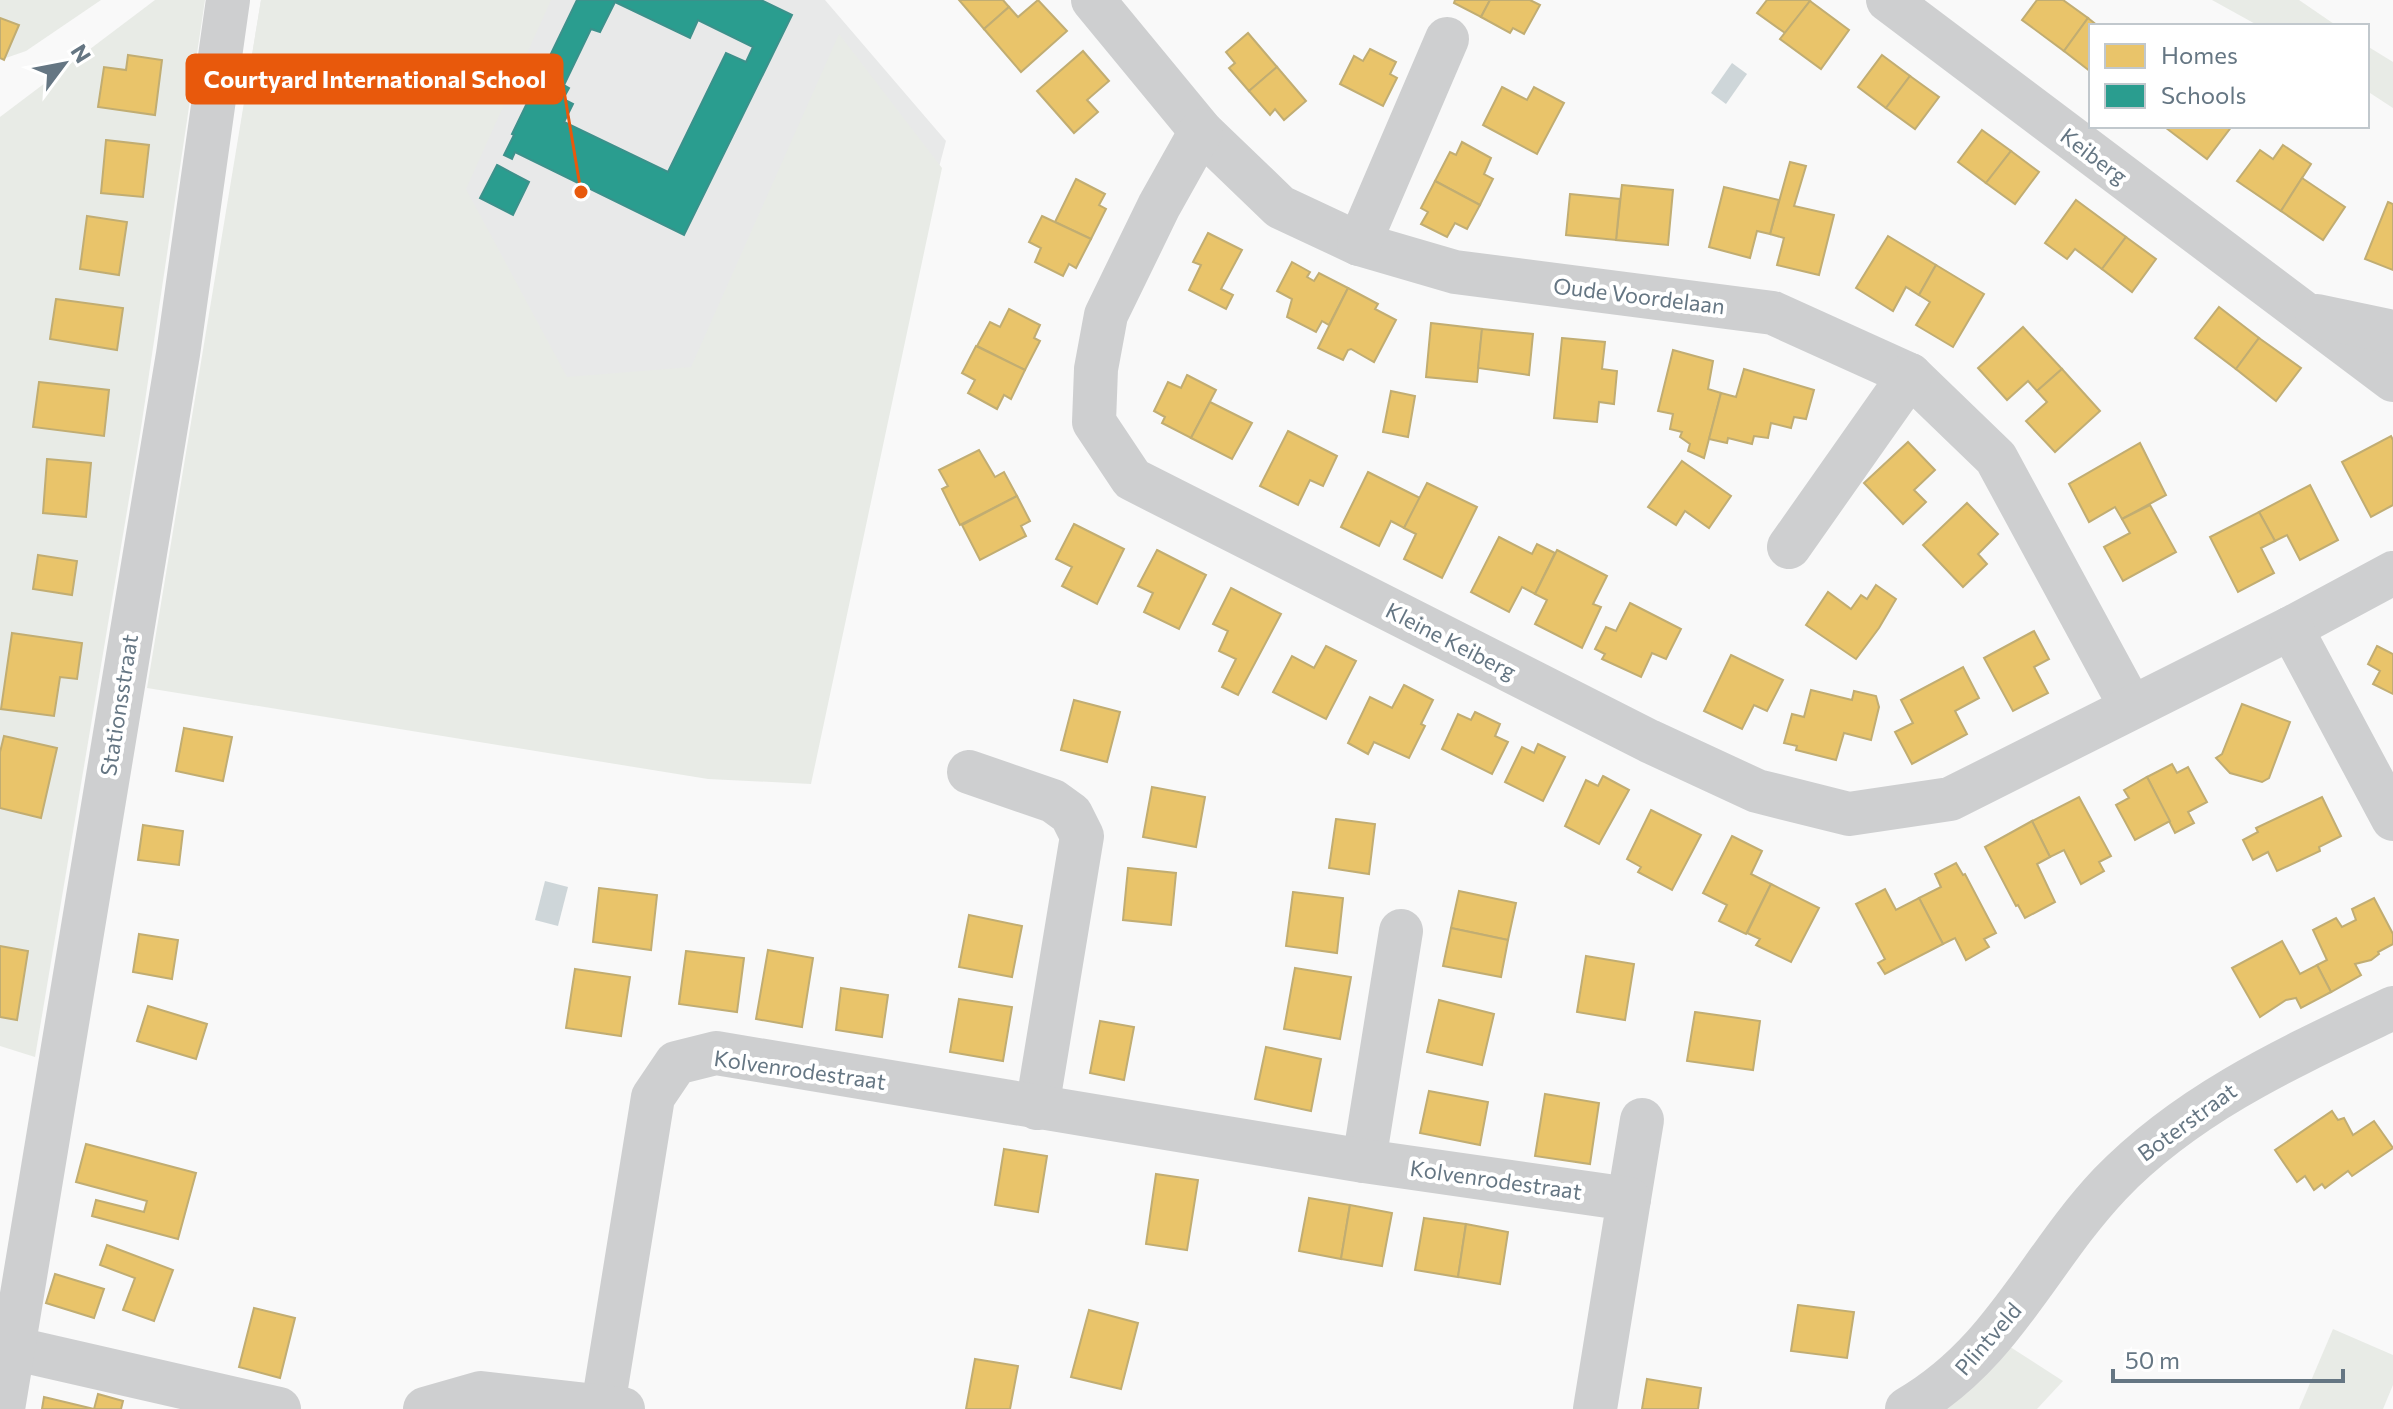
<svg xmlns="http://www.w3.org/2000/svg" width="2393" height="1409" font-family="Commissioner,sans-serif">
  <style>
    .built { fill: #e8e9e9 }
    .green { fill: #e8ebe6 }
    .water { fill: #ced6d9 }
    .homes { fill: #e9c46a; stroke: #c1ad72; stroke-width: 2 }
    .schools { fill: #2a9d8f; stroke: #3c918b; stroke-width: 2; fill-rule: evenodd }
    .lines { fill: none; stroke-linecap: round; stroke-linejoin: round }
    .minor { stroke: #cecfd0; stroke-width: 44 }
    .labels { text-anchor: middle; stroke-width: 8; stroke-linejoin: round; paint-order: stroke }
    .street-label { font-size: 22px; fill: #657683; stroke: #fff }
    .leader { fill: none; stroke: #e8590c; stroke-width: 3 }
    .callout-dot { fill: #e8590c; stroke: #fff; stroke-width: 3 }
    .callout { fill: #e8590c; stroke: #e8590c; stroke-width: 3 }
    .callout-label { font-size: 24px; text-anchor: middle; font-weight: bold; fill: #fff }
  </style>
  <rect width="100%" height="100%" fill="#f9f9f9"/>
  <polygon class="built" points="261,0 825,0 946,141 919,242 878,467 204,352"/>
  <g class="green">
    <polygon points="0,0 101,0 26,51 0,60"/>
    <polygon points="155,0 205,0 141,428 35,1057 0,1046 0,117"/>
    <polygon points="261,0 551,0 466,189 567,377 691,367 839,34 942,168 811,784 708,779 147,688"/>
    <polygon points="2212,0 2299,0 2337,26 2259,26"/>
    <polygon points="2367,46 2393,62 2393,108 2367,91"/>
    <polygon points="2333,1329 2393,1355 2393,1385 2383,1409 2299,1409"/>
    <polygon points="2004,1343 2063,1381 2037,1409 1932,1409"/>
  </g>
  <g class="water">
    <polygon points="1732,63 1747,74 1726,104 1711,93"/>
    <polygon points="545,881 568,887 558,926 535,920"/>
  </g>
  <g class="homes">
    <polygon points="959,0 1003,0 1009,7 984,29"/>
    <polygon points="1038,0 1067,31 1021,72 984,29 1009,7 1018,17"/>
    <polygon points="1455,0 1490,0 1481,17 1454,3"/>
    <polygon points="1490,0 1530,0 1540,5 1524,34 1513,28 1510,33 1481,17"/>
    <polygon points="1767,0 1808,0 1810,1 1785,33 1757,13"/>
    <polygon points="2037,0 2063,0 2088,18 2064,51 2022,20"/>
    <polygon points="1810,1 1849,30 1821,69 1780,39"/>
    <polygon points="0,18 19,25 4,60 0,58"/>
    <polygon points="2088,18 2098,26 2091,26 2091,72 2064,51"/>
    <polygon points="1248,33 1277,67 1249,91 1229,68 1235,63 1226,52"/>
    <polygon points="1370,49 1396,62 1390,74 1397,78 1383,106 1340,84 1354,56 1363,61"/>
    <polygon points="1083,51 1109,81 1087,100 1098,112 1074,133 1037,91"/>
    <polygon points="128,55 162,60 155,115 98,107 104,67 126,70"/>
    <polygon points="1882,55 1910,76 1886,108 1858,87"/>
    <polygon points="1277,67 1306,101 1284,120 1275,109 1270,115 1249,91"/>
    <polygon points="1910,76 1939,97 1915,129 1886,108"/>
    <polygon points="1502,87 1527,100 1534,87 1564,103 1537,154 1483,125"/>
    <polygon points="2168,126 2232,126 2207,159 2166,128"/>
    <polygon points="1982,130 2011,151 1986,183 1958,162"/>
    <polygon points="106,140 149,145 143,197 101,193"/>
    <polygon points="1462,142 1491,158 1484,174 1493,179 1480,205 1435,181 1450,152 1456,155"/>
    <polygon points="2283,145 2311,164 2281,211 2237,181 2260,150 2273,159"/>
    <polygon points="2011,151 2039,172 2015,204 1986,183"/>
    <polygon points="1790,162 1806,166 1794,206 1834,215 1819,275 1777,265 1784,238 1770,234"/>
    <polygon points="2302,178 2345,207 2323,240 2281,211"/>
    <polygon points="1076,179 1105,194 1099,205 1106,209 1091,239 1055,222"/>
    <polygon points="1435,181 1480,205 1467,229 1455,223 1447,237 1421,224 1428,212 1421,208"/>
    <polygon points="1622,185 1673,190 1668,245 1616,240"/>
    <polygon points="1724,187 1779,200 1770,234 1757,231 1750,258 1709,247"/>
    <polygon points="1570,194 1620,199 1616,240 1566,235"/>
    <polygon points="2076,200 2126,237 2102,269 2075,249 2067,259 2045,243"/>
    <polygon points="2388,202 2393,204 2393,270 2365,259"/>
    <polygon points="87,216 127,222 119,275 80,269"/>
    <polygon points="1042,216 1091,239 1076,268 1069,264 1063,276 1035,262 1041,248 1029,242"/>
    <polygon points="1208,233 1242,250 1221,289 1233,295 1226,309 1189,290 1201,265 1193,262"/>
    <polygon points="1888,236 1936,265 1919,295 1906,287 1893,311 1856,288"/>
    <polygon points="2126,237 2156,259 2132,292 2102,269"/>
    <polygon points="1292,262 1310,272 1307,277 1314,281 1319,273 1348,288 1329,325 1322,321 1316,332 1287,317 1292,299 1277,291"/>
    <polygon points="1936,265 1984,294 1953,347 1916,325 1930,302 1919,295"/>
    <polygon points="1348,288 1378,304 1375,309 1396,320 1374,362 1351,349 1348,350 1343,360 1318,348"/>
    <polygon points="56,299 123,308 117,350 50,339"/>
    <polygon points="2219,307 2259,338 2236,369 2195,338"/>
    <polygon points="1009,309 1040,325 1034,338 1040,341 1025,370 977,346 990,322 1000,327"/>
    <polygon points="1431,323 1482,329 1477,382 1426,377"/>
    <polygon points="2023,327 2062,369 2037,391 2028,381 2007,400 1978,368"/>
    <polygon points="1482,329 1533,334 1529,375 1478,368"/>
    <polygon points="1562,338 1605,342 1602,369 1617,371 1614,404 1599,402 1597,422 1554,418"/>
    <polygon points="2259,338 2301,368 2276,401 2236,369"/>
    <polygon points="976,346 1025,370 1011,399 1004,395 997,409 968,393 975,380 962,373"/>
    <polygon points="1673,350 1713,361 1708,389 1721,393 1704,458 1688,451 1690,444 1680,437 1682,432 1670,429 1673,414 1658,411"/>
    <polygon points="1744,369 1814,390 1806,419 1794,417 1791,428 1771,423 1768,438 1754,436 1752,444 1728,438 1727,443 1709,439 1721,393 1736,397"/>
    <polygon points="2062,369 2100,411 2055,452 2026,421 2047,402 2037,391"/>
    <polygon points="1187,375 1216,390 1191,438 1162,423 1165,417 1154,411 1168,382 1181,388"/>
    <polygon points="39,382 109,390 104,436 33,427"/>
    <polygon points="1391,391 1415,396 1408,437 1383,432"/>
    <polygon points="1210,402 1252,423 1232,459 1191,438"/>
    <polygon points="1288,431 1337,456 1323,486 1310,480 1298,505 1260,486"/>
    <polygon points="2391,436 2393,440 2393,505 2371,517 2342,462"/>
    <polygon points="1908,442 1935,470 1914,490 1926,502 1903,524 1864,483"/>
    <polygon points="2140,443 2166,495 2122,519 2115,507 2089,522 2069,484"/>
    <polygon points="979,450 995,477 1004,472 1017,496 960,525 942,489 948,486 939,470"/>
    <polygon points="47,459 91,463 86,517 43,513"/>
    <polygon points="1682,461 1731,496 1709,528 1685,511 1676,525 1648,507"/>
    <polygon points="1368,472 1420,498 1404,528 1391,521 1379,546 1341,527"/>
    <polygon points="1427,483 1477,507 1442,578 1404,559 1416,534 1404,528"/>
    <polygon points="2310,485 2338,540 2300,560 2287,535 2275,541 2259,512"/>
    <polygon points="1017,496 1030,521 1021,526 1026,536 980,560 962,525"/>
    <polygon points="1967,503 1998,534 1978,554 1987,564 1963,587 1923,545"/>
    <polygon points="2150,505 2176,552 2123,581 2104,547 2130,533 2122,519"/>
    <polygon points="2259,512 2275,541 2261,548 2274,573 2238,592 2210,537"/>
    <polygon points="1074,524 1124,549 1097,604 1062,586 1072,567 1056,559"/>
    <polygon points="1499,537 1532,554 1537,544 1555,553 1535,594 1522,587 1509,612 1471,592"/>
    <polygon points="1157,550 1206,575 1179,629 1144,612 1153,593 1138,586"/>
    <polygon points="1557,550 1607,576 1593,604 1601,607 1582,648 1535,624 1547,600 1535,594"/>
    <polygon points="38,555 77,561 72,595 33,589"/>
    <polygon points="1876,585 1896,599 1879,628 1856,659 1806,625 1828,592 1851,609 1861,595 1867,599"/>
    <polygon points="1231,588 1281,614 1238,695 1222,687 1236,659 1219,651 1228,631 1213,624"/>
    <polygon points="1630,603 1681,629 1666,659 1652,653 1641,677 1602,659 1605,654 1595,649 1606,627 1616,631"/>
    <polygon points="2034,631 2049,659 2034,667 2048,693 2013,711 1984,658"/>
    <polygon points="12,633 82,643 77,679 60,677 54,716 1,709"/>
    <polygon points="1326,646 1356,661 1326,719 1273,692 1292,656 1314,668"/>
    <polygon points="2377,646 2393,654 2393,694 2373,684 2380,671 2368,664"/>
    <polygon points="1731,655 1783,680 1767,711 1754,705 1742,729 1704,711"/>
    <polygon points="1963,667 1979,698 1955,711 1967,734 1912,764 1895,732 1913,723 1901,700"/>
    <polygon points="1404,685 1433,700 1421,724 1425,726 1409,758 1374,742 1368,754 1348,743 1370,697 1392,708"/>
    <polygon points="1811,690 1852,700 1854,691 1876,696 1879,707 1871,740 1844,733 1836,760 1796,750 1797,746 1784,743 1792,714 1804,717"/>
    <polygon points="1074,700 1120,712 1107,762 1061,750"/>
    <polygon points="2242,704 2290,722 2269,778 2262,782 2230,773 2216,758 2222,754"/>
    <polygon points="1475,712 1500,724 1495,736 1508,742 1492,774 1442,749 1458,714 1471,720"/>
    <polygon points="184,728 232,737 223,781 176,771"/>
    <polygon points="4,736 57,748 41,818 0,808 0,752"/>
    <polygon points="1538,744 1565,757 1543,801 1505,782 1522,747 1534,753"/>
    <polygon points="2172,764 2177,773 2188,767 2207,802 2188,812 2194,823 2175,833 2147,777"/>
    <polygon points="1603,776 1629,790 1599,844 1565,826 1586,780 1598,786"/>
    <polygon points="2147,777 2170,821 2135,840 2116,805 2129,798 2124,790"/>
    <polygon points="1152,787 1205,797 1196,847 1143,837"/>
    <polygon points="2079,797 2111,856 2099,862 2104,871 2081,884 2064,850 2050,857 2032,821"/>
    <polygon points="2322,797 2341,836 2319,847 2320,851 2277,871 2268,852 2253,860 2243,840 2258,832 2256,828"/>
    <polygon points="1651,810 1701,835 1672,890 1638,872 1641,867 1627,859"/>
    <polygon points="1336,819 1375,824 1369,874 1329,868"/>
    <polygon points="2032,821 2050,857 2037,864 2055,902 2025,918 2018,905 2016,906 1985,847"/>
    <polygon points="143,825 183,831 179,865 138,860"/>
    <polygon points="1732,836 1762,851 1751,874 1771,884 1746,934 1719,921 1727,905 1703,893"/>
    <polygon points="1956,863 1963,875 1965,874 1996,933 1984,939 1989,947 1966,960 1955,938 1943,944 1919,898 1941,887 1935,874"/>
    <polygon points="1128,868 1176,873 1171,925 1123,920"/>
    <polygon points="1771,884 1819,908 1791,962 1756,945 1760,939 1747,933"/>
    <polygon points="599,888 657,895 651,950 593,942"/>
    <polygon points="1885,889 1896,910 1919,898 1943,944 1885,974 1878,963 1885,959 1856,904"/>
    <polygon points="1459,891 1516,903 1508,940 1451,928"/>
    <polygon points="1293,892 1343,898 1337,953 1286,946"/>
    <polygon points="2374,898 2393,934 2393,944 2378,952 2379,954 2371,960 2355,964 2361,975 2331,992 2317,965 2327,960 2313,930 2336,918 2342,927 2356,920 2352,909"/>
    <polygon points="969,915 1022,926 1012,977 959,967"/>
    <polygon points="1451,928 1508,940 1501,977 1443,966"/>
    <polygon points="139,934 178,940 172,979 133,972"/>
    <polygon points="2282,941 2300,974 2317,965 2331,992 2301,1008 2296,998 2286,1000 2260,1017 2232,968"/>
    <polygon points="0,946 28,951 17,1020 0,1017"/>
    <polygon points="768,950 813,958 802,1027 756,1019"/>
    <polygon points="686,951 744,958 737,1012 679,1004"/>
    <polygon points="1586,956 1634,964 1625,1020 1577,1012"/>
    <polygon points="1295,968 1351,977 1340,1039 1284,1029"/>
    <polygon points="575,969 630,977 621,1036 566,1028"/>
    <polygon points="841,988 888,995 882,1037 836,1030"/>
    <polygon points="959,999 1012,1007 1003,1061 950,1052"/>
    <polygon points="1439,1000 1494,1014 1482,1065 1427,1052"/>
    <polygon points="148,1006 207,1024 196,1059 137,1041"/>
    <polygon points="1695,1012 1760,1021 1753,1070 1687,1061"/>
    <polygon points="1100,1021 1134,1027 1124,1080 1090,1073"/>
    <polygon points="1266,1047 1321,1059 1311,1111 1255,1099"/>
    <polygon points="1429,1091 1488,1102 1480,1145 1420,1133"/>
    <polygon points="1545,1094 1599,1103 1590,1164 1535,1156"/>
    <polygon points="2332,1111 2338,1120 2344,1118 2353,1135 2374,1121 2393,1148 2352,1176 2348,1171 2325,1188 2322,1184 2314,1190 2305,1176 2297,1182 2275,1150"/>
    <polygon points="86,1144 196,1173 178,1239 92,1216 96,1200 144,1212 147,1201 76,1182"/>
    <polygon points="1004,1149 1047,1156 1038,1212 995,1205"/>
    <polygon points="1156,1174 1198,1180 1187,1250 1146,1244"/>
    <polygon points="1309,1198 1350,1205 1341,1259 1299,1251"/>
    <polygon points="1350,1205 1392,1213 1382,1266 1341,1259"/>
    <polygon points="1424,1218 1466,1224 1458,1277 1415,1270"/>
    <polygon points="1466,1224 1508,1232 1500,1284 1458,1277"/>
    <polygon points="107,1245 173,1270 154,1321 123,1310 135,1278 100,1265"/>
    <polygon points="55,1274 104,1289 94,1318 46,1303"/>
    <polygon points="1798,1305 1854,1312 1847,1358 1791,1351"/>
    <polygon points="254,1308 295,1318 280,1378 239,1367"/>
    <polygon points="1089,1310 1138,1323 1121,1389 1071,1377"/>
    <polygon points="975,1359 1018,1366 1010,1409 966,1409"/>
    <polygon points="1647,1379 1701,1388 1698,1409 1642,1409"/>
    <polygon points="98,1394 123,1401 121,1409 94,1409"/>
    <polygon points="44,1397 94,1409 42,1409"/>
  </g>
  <g class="schools">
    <path d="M 577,0 L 761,0 L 792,15 L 684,235 L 515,152 L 512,159 L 504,155 L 514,135 L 512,134 ZM 615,2 L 690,38 L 698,20 L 753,47 L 746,62 L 726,53 L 668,172 L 564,122 L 573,104 L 563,99 L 569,88 L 564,85 L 591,29 L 600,32 Z"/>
    <polygon points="497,165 529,182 513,215 480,198"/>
  </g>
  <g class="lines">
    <g class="minor">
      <polyline points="1093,0 1201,131 1280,207 1359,244 1455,272 1773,313 1910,375 1996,458 2131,707"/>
      <polyline points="1888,0 2393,380"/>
      <polyline points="1201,131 1159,206 1106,315 1096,369 1094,422 1132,479 1649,741 1757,791 1849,814 1950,799 2291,628 2393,573"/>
      <polyline points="1359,244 1447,39"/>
      <polyline points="2317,316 2393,332"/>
      <polyline points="1789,547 1910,375"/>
      <polyline points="2291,628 2393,819"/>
      <polyline points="969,772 1053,801 1071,814 1082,836 1037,1108"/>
      <polyline points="1364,1161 1401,931"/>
      <polyline points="1629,1199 1642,1120"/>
      <polyline points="12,1348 279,1409"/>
      <polyline points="603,1406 653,1097 676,1063 716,1053 1364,1161 1629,1199 1595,1409"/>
      <polyline points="3,1409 178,354 228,0"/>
      <polyline points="425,1409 481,1393 623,1409"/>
      <path d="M 1907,1409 C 2003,1354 2038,1260 2110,1184 C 2189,1102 2292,1056 2393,1008"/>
    </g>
  </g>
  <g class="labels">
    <g class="street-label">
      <text transform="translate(2094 156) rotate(37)" y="8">Keiberg</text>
      <text transform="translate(1639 296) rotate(7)" y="8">Oude Voordelaan</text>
      <text transform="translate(1451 641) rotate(27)" y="8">Kleine Keiberg</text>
      <text transform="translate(119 705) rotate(-81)" y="8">Stationsstraat</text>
      <text transform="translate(800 1070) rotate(8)" y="8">Kolvenrodestraat</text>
      <text transform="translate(2187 1122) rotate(-36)" y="8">Boterstraat</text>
      <text transform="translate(1496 1180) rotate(8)" y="8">Kolvenrodestraat</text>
      <text transform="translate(1988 1339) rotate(-49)" y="8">Plintveld</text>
    </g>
  </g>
  <path class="leader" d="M581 192L562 79"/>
  <circle class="callout-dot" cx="581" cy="192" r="8"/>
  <rect class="callout" x="187" y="55" width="375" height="48" rx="8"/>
  <g class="callout-label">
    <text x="375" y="88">Courtyard International School</text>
  </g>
  <rect x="2089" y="24" width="280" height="104" fill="#ffffff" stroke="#c1c8cd" stroke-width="2"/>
  <rect x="2105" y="44" width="40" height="24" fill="#e9c46a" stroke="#c1c8cd" stroke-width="2"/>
  <text x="2161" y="64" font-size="24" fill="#657683">Homes</text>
  <rect x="2105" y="84" width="40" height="24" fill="#2a9d8f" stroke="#c1c8cd" stroke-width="2"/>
  <text x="2161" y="104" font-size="24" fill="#657683">Schools</text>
  <g transform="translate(64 64) rotate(58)" stroke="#ffffff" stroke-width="6" paint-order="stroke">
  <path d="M0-6L14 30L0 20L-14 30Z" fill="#657683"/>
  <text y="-12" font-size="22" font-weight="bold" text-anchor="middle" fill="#657683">N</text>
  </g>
  <path d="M2113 1369v12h230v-12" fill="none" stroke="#657683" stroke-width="4"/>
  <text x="2125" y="1369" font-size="24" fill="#657683" stroke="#ffffff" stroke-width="6" paint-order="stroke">50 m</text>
</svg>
